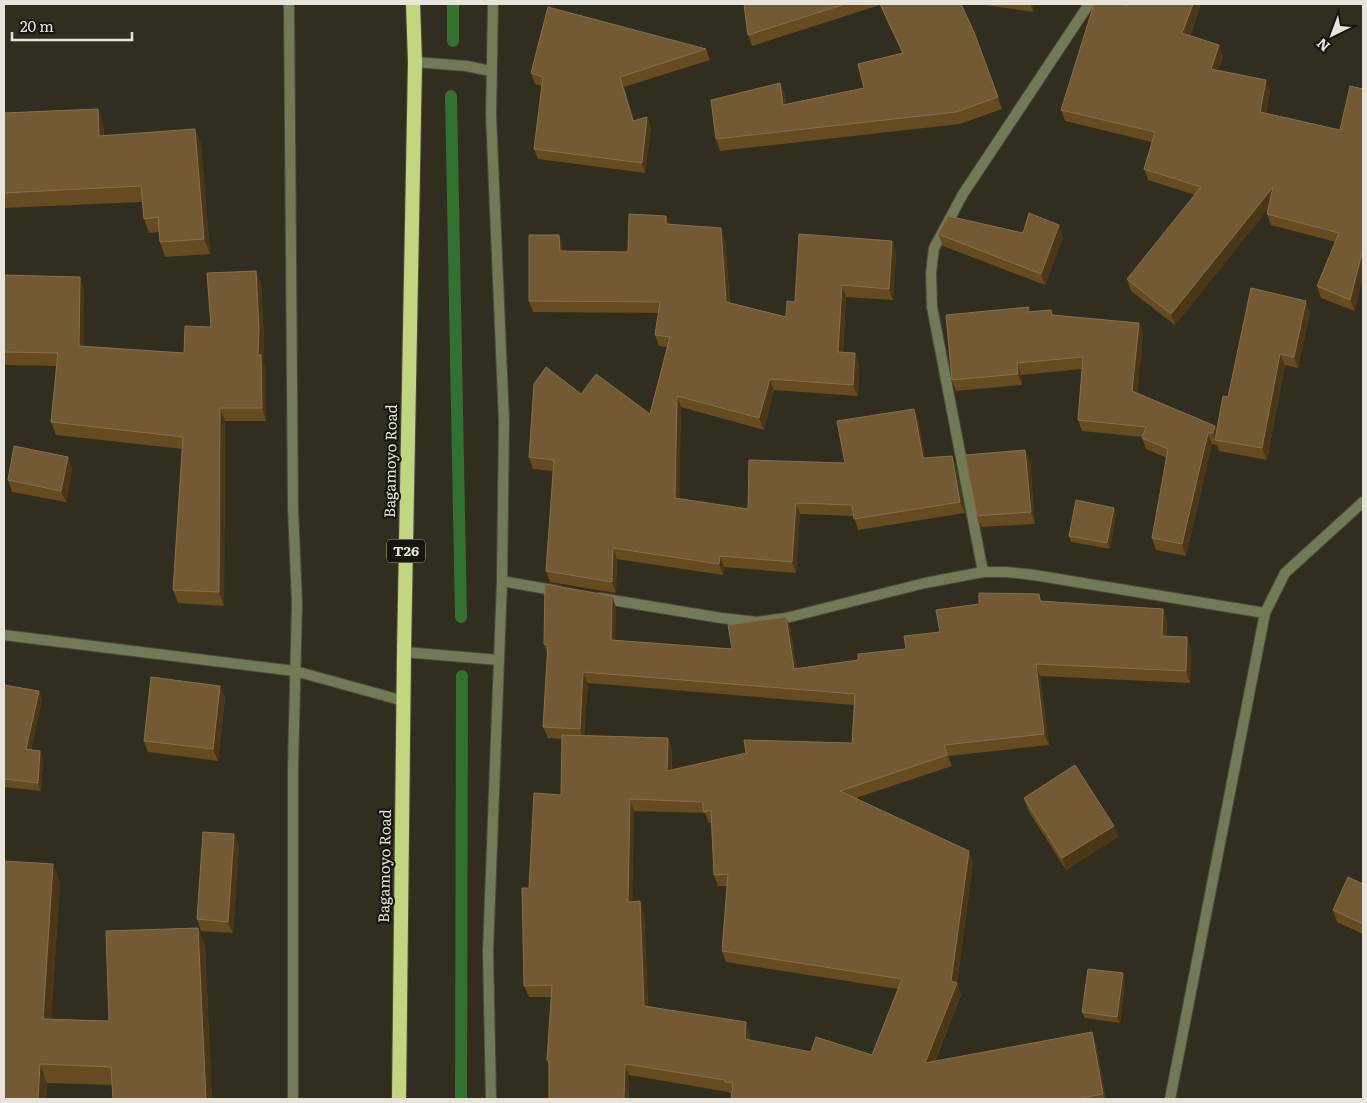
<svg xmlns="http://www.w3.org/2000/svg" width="1367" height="1103" font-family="Literata,serif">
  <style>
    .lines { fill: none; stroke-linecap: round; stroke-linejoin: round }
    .stream { stroke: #32712f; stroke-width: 12 }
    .minor-casing { stroke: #4e4a3d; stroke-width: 12 }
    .trunk-casing { stroke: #4e4a3d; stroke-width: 16 }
    .minor { stroke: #717956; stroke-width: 10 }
    .trunk { stroke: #c2d581; stroke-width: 14 }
    .wall { fill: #664a20; fill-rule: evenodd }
    .shaded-wall { fill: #4b3717 }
    .building { fill: #735a34; stroke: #85704e; fill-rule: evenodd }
    .labels { text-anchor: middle; stroke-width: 4.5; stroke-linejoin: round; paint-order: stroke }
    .shield { fill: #17150f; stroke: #a8a69e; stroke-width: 1 }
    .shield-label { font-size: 14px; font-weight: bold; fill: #e6e4db }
    .street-label { font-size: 15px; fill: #e6e4db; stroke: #17150f }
  </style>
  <rect width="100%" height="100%" fill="#312d1f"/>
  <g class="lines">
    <g class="stream">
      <polyline points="453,41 453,4"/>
      <polyline points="451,96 461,617"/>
      <polyline points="461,1099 462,676"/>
    </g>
    <g class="minor-casing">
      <g id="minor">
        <polyline points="289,4 293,509 297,603 293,768 293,1099"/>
        <polyline points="415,62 466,66 491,71"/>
        <polyline points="983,572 932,307 931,273 934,248 963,194 1089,4"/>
        <polyline points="502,581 558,591"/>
        <polyline points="600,598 721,618 757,622 786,618 925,583 983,572 1006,572 1034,575 1265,613"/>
        <polyline points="4,635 295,671 404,701"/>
        <polyline points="404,652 499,660"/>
        <polyline points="491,1099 488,951 502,581 504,421 491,115 493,4"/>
        <polyline points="1170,1099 1265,613 1285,573 1363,502"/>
      </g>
    </g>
    <g class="trunk-casing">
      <polyline id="trunk" points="399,1099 404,652 415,62 413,4"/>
    </g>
    <use href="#minor" class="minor"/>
    <use href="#trunk" class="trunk"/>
  </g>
  <g class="wall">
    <polygon points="744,4 961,4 974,32 1002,109 960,124 720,151 716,139 780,83 785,95 786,104 864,88 902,53 880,5 752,46 748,35"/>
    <polygon points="978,4 1035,4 1033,12"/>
    <polygon points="1128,4 1201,4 1190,36 1223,56 1218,70 1266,80 1270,91 1266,113 1340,130 1355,311 1321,298 1317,286 1336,242 1271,225 1267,214 1268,209 1175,325 1131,291 1127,279 1195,195 1148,180 1144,169 1152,142 1065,121 1061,110"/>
    <polygon points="706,49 710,60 624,87 634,121 647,117 651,128 645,173 538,159 534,149 542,86 535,84 531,73"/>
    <polygon points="98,109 103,124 104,136 201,143 210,254 165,257 160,242 159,232 149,233 144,219 142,202 4,208 4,113"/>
    <polygon points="666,216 669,224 725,239 730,303 786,317 795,302 892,241 896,252 893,300 846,297 843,352 859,364 858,396 774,390 764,430 681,407 679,499 748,509 845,463 918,420 925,458 952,456 956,467 965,513 858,530 854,516 800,514 796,573 724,567 723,575 617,559 616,593 550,582 546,571 553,471 533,469 529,457 581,394 650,414 667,347 659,346 655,335 658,313 533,312 529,301 559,235 563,247 563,251 628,252"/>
    <polygon points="1059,225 1063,237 1045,285 943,246 938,234 1023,233"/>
    <polygon points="256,271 261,284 264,341 263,361 266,368 266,421 225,421 224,606 178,603 173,590 182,449 56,435 51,422 56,366 4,365 4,275 84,290 84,346 184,353 211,327"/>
    <polygon points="1029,307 1030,312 1053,315 1139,323 1143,335 1137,393 1215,426 1217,430 1228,397 1310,313 1298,368 1285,365 1267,460 1219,451 1217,445 1212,444 1186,556 1156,550 1152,538 1167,458 1146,449 1142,437 1082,431 1078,420 1082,369 1021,375 1022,385 956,391 952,380"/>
    <polygon points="1025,450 1030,462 1035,524 981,527 977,516"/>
    <polygon points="68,457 72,469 66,502 12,492 8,480"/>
    <polygon points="1114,508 1116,514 1110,549 1071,542 1069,536"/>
    <path d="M 1039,594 L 1042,602 L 1163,609 L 1167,620 L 1167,636 L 1187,637 L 1191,649 L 1190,683 L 1040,676 L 1049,745 L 948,756 L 952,766 L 856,798 L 973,862 L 957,983 L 961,995 L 935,1061 L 1096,1044 L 1106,1099 L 731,1099 L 732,1094 L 729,1093 L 728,1092 L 629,1075 L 549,1066 L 547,1060 L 551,997 L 529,997 L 524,986 L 529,888 L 561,795 L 562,739 L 548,738 L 543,727 L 547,654 L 544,644 L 616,607 L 615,640 L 732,649 L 786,617 L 790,628 L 797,669 L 858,660 L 906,649 L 940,632 L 979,604 ZM 588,683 L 854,705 L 852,743 L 672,770 L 672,749 L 668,738 L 584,735 ZM 634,811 L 705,813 L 709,823 L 711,823 L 714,875 L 718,886 L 727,886 L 722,951 L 726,962 L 898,989 L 872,1055 L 811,1052 L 750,1040 L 750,1033 L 648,1006 L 644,913 L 632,902 Z"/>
    <polygon points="4,685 39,691 42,700 31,750 40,751 43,759 41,791 4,787"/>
    <polygon points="220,686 225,698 218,761 148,752 144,741"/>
    <polygon points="1024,798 1114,826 1118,837 1066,870 1028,810"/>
    <polygon points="234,834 239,846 233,933 201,931 197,919"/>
    <polygon points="53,864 60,883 51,1019 109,1021 198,928 205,947 212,1099 113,1099 112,1085 47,1083 46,1099 4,1099"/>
    <polygon points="1363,884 1363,934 1337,922 1333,910"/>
    <polygon points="1125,980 1120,1023 1085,1018 1082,1012"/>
  </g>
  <g class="shaded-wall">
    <polygon points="1030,4 1035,4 1033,12"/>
    <polygon points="1193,4 1201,4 1186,45 1182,33"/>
    <polygon points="1219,45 1223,56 1215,80 1211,69"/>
    <polygon points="620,77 624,87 637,131 633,121"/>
    <polygon points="1266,80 1270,91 1264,123 1260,112"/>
    <polygon points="780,83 785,95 787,116 783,105"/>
    <polygon points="98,109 103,124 104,151 99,136"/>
    <polygon points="647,117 651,128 645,173 642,163"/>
    <polygon points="195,129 201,143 210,254 204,239"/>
    <polygon points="1273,187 1277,198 1175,325 1171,314"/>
    <polygon points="666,216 670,227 666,224"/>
    <polygon points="1059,225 1063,237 1045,285 1041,274"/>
    <polygon points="721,228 725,239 730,313 726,302"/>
    <polygon points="559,235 563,247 564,262 560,251"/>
    <polygon points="892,241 896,252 893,300 889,289"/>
    <polygon points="1363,249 1363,277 1355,311 1350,300"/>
    <polygon points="256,271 261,284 264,341 263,361 266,368 266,421 262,408 258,355"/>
    <polygon points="80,277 84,290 84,359 79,346"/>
    <polygon points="842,285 846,297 842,363 838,352"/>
    <polygon points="1306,301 1310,313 1298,368 1294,357"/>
    <polygon points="1139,323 1143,335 1137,402 1132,391"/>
    <polygon points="855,353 859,364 858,396 853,385"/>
    <polygon points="1280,354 1285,365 1267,460 1262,448"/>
    <polygon points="1017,363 1021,375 1022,385 1018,374"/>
    <polygon points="770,379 774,390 764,430 759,418"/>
    <polygon points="677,396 681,407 679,509 675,498"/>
    <polygon points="220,408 225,421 224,606 219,592"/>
    <polygon points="914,409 918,420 927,469 923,458"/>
    <polygon points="1215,426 1219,437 1215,440 1213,433"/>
    <polygon points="1208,433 1212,444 1186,556 1182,544"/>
    <polygon points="1025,450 1030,462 1035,524 1031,512"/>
    <polygon points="952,456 956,467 965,513 960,502"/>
    <polygon points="68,457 72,469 66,502 61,491"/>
    <polygon points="796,503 800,514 796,573 792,562"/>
    <polygon points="1114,508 1116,514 1110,549 1107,543"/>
    <polygon points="613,548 617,559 616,593 612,582"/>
    <polygon points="720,556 724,567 723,575 719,564"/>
    <polygon points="612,596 616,607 615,651 611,640"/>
    <polygon points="1163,609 1167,620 1166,648 1162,636"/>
    <polygon points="786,617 790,628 799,680 794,669"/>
    <polygon points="1187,637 1191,649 1190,683 1186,671"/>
    <polygon points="1036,664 1040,676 1049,745 1044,734"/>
    <polygon points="583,672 588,683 584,740 580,729"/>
    <polygon points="220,686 225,698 218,761 213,749"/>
    <polygon points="39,691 42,700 29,758 26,749"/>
    <polygon points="668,738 672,749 671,782 667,771"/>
    <polygon points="40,751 43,759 41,791 38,783"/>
    <polygon points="630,799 634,811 632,913 628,902"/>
    <polygon points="1114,826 1118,837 1066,870 1062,858"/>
    <polygon points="234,834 239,846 233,933 228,922"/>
    <polygon points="969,851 973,862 957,983 961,995 929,1074 925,1063 951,981"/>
    <polygon points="53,864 60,883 50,1038 43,1019"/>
    <polygon points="640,901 644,913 648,1017 644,1006"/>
    <polygon points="198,928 205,947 212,1099 206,1099"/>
    <polygon points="1123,973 1125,980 1120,1023 1117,1017"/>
    <polygon points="746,1022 750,1033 749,1051 745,1039"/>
    <polygon points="1092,1032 1096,1044 1106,1099 1105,1099 1103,1094"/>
    <polygon points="40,1064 47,1083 46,1099 38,1099"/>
    <polygon points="625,1064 629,1075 629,1099 624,1099"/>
  </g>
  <g class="building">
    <polygon points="744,4 845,4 748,35"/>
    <polygon points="880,4 961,4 974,32 998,97 956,112 716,139 711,100 780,83 783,105 864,88 858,64 903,53"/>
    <polygon points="1094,4 1121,4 1127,6 1128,4 1193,4 1182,33 1219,45 1211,69 1266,80 1260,112 1340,130 1350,86 1363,89 1363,249 1350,300 1317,286 1339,233 1267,214 1273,187 1171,314 1127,279 1201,187 1144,169 1155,132 1061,110"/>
    <polygon points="548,7 706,49 620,77 633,121 647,117 642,163 534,149 543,77 531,73"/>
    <polygon points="98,109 99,136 195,129 204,239 160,242 158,217 144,219 141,186 4,193 4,113"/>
    <polygon points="1029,213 1059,225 1041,274 938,234 948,216 1023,233"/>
    <polygon points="629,214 666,216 666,224 721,228 726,302 786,317 787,301 795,302 799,234 892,241 889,289 842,285 838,352 855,353 853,385 770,379 759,418 677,396 675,498 748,509 749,460 845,463 837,421 914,409 923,458 952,456 960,502 854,519 852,505 796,503 792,562 720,556 719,564 613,548 612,582 546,571 554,460 529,457 534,384 546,367 581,394 596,374 650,414 670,337 655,335 660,302 529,301 529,235 559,235 560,251 628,252"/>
    <polygon points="256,271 259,328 258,355 261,355 262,408 220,408 219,592 173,590 183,437 51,422 58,353 4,352 4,275 80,277 79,346 184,353 185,326 211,327 207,273"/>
    <polygon points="1251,288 1306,301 1294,357 1280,354 1262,448 1215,440 1223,396 1228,397"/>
    <polygon points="1029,307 1027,312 1051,310 1052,315 1139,323 1132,391 1215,426 1213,433 1208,433 1182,544 1152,538 1168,449 1142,438 1146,427 1078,420 1083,357 1017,363 1018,374 952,380 946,315"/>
    <polygon points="14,446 68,457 61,491 8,480"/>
    <polygon points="1025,450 1031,512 977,516 965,455"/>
    <polygon points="1076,500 1114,508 1107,543 1069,536"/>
    <path d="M 545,584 L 612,596 L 611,640 L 732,649 L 728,625 L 786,617 L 794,669 L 858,660 L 858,654 L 906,649 L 904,636 L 940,632 L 936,610 L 979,604 L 979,593 L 1039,594 L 1040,601 L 1163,609 L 1162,636 L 1187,637 L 1186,671 L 1036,664 L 1044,734 L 944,745 L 947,755 L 840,791 L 969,851 L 951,981 L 957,983 L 925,1063 L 1092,1032 L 1103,1094 L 1076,1099 L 731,1099 L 733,1083 L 725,1082 L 725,1080 L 625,1064 L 624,1099 L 549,1099 L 549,1061 L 547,1060 L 552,985 L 524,986 L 522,888 L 529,888 L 534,793 L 561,795 L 562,735 L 668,738 L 667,771 L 746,753 L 744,740 L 852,743 L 855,694 L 583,672 L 580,729 L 543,727 L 548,645 L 544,644 ZM 630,799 L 702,802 L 704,812 L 711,810 L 714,875 L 728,874 L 722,951 L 902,979 L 872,1055 L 816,1037 L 811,1052 L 745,1039 L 746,1022 L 644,1006 L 640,901 L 628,902 Z"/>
    <polygon points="151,677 220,686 213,749 144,741"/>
    <polygon points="4,685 39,691 26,749 40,751 38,783 4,779"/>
    <polygon points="1075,765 1114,826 1062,858 1024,798"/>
    <polygon points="203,832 234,834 228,922 197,919"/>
    <polygon points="4,861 53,864 43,1019 109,1021 106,931 198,928 206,1099 113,1099 111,1067 40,1064 38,1099 4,1099"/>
    <polygon points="1348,877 1363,884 1363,924 1333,910"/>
    <polygon points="1088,969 1123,973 1117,1017 1082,1012"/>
  </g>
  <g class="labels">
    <rect class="shield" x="387" y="539.5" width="38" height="23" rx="4"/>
    <g class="shield-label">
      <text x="406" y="556">T26</text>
    </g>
    <g class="street-label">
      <text transform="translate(391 461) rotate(-89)" y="5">Bagamoyo Road</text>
      <text transform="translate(385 866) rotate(-89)" y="5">Bagamoyo Road</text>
    </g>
  </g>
  <rect width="1367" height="1103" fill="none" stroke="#e6e4db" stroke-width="10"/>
  <g transform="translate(1332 35) rotate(222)" stroke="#17150f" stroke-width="4" paint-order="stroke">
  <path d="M0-4L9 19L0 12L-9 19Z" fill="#e6e4db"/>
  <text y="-8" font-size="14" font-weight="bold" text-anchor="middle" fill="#e6e4db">N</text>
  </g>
  <path d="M12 32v8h120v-8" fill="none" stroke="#e6e4db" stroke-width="2.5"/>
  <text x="20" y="32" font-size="15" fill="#e6e4db" stroke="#17150f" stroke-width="4" paint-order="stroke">20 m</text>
</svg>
